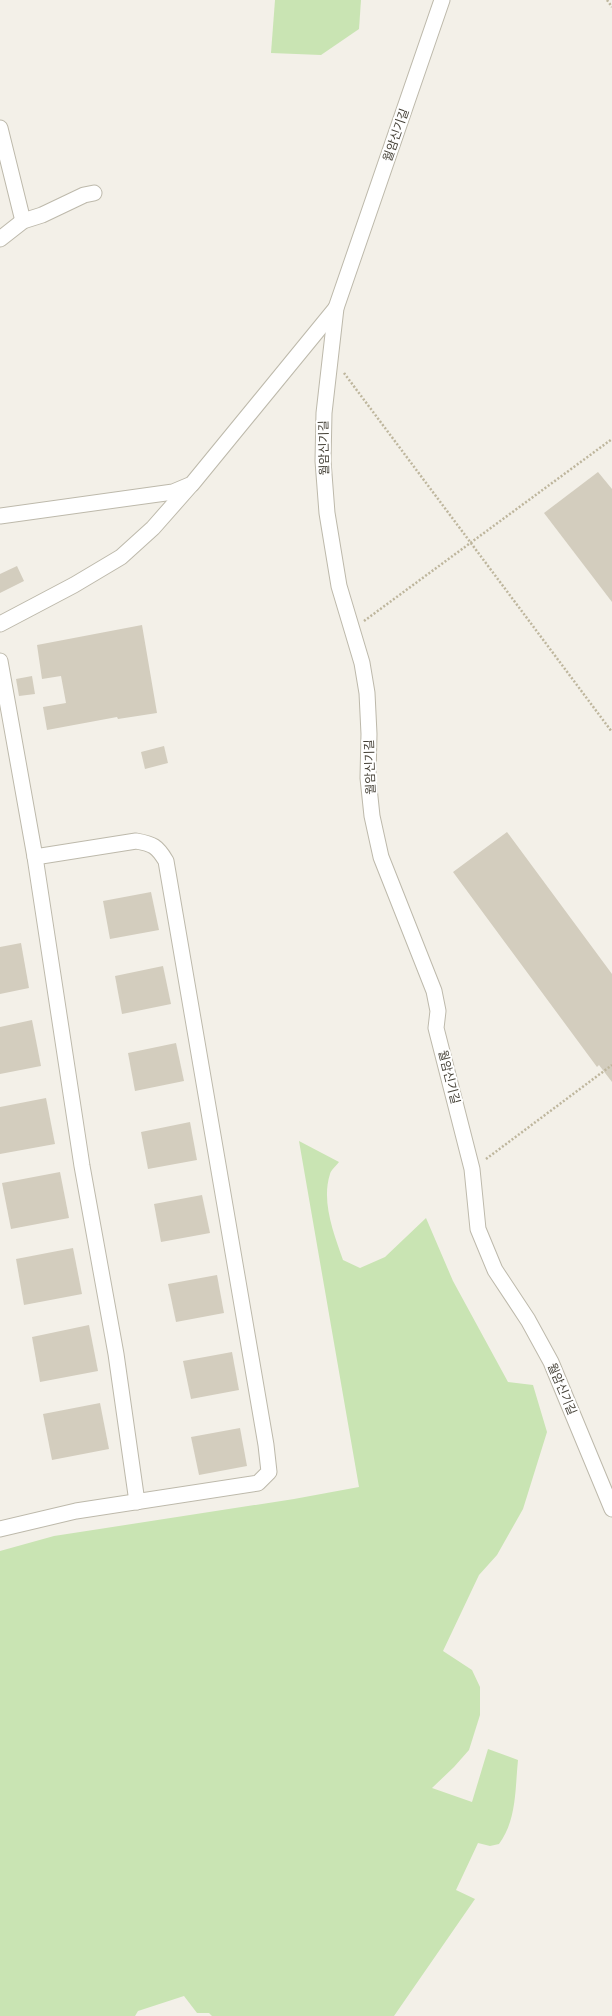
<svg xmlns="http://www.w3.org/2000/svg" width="612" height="2016" font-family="Barlow,'Noto Sans KR',sans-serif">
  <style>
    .green { fill: #c9e4b3 }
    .building { fill: #d3cdbe }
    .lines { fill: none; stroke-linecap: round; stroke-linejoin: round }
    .minor-casing { stroke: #bdb9ab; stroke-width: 17 }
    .path { stroke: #beb69d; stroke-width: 2.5; stroke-dasharray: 2 2; stroke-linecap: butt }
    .minor { stroke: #fff; stroke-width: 15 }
    .labels { text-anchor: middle; stroke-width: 4; stroke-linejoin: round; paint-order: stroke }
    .street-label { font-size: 12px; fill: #454137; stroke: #fff }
  </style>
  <rect width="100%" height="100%" fill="#f3f0e8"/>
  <g class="green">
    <polygon points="275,0 361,0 359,29 321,55 271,53"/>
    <path d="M 299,1141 L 339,1162 C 336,1166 331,1170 330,1174 C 321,1202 334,1234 343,1260 L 360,1268 L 385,1257 L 426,1218 L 453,1281 L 508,1382 L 533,1385 L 547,1432 L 523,1509 L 497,1555 L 479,1575 L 443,1651 L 472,1670 L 480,1687 L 480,1715 L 469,1750 L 454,1767 L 432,1788 L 472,1802 L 488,1749 L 518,1760 C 515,1788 517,1820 499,1844 L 490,1846 L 478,1843 L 456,1890 L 475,1899 L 394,2016 L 212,2016 L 209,2013 L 197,2013 L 184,1996 L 138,2011 L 135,2016 L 0,2016 L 0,1551 L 54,1536 L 294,1499 L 359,1487 Z"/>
  </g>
  <g class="building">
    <polygon points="598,472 612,489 612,602 544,513"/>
    <polygon points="17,566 24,581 0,593 0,574"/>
    <polygon points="142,625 157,713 118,719 117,717 47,730 43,707 66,703 61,676 42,679 37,645"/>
    <polygon points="32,676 35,694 19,696 16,679"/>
    <polygon points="164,746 168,763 145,769 141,752"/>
    <polygon points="507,832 612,974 612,1082 599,1065 597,1067 453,872"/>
    <polygon points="151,892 159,930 110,939 103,901"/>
    <polygon points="21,943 29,988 0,994 0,947"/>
    <polygon points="163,966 171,1004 122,1014 115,976"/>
    <polygon points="32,1020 41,1066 0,1074 0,1027"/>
    <polygon points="176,1043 184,1081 135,1091 128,1053"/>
    <polygon points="46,1098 55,1144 0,1154 0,1107"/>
    <polygon points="190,1122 197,1160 148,1169 141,1132"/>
    <polygon points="60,1172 69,1218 11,1229 2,1183"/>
    <polygon points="202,1195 210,1233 161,1242 154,1204"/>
    <polygon points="73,1248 82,1294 24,1305 16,1259"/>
    <polygon points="217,1275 224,1313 176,1322 168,1284"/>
    <polygon points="89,1325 98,1371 40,1382 32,1337"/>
    <polygon points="232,1352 239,1390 191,1399 183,1361"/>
    <polygon points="100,1403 109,1449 52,1460 43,1414"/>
    <polygon points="240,1428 247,1466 199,1475 191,1437"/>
  </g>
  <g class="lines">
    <g class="minor-casing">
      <g id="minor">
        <polyline points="442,0 336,308 324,413 323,461 327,513 339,586 362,663 367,693 369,734 368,778 372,816 381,857 434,991 438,1011 436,1028 472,1169 478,1229 495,1270 528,1320 551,1362 612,1509"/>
        <polyline points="0,128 23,221"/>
        <polyline points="0,239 23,221 42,215 84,195 94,193"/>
        <polyline points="0,516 173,492 192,484 336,308"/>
        <polyline points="0,624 74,585 121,557 153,528 190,486"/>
        <polyline points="0,661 35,857 82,1166 116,1354 137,1502"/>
        <path d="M 0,1529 L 76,1511 L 258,1483 L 269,1472 L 266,1445 L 166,861 C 157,846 153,844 136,841 L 35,857"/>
      </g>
    </g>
    <g class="path">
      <polyline points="607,0 612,7"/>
      <polyline points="344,373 612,732"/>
      <polyline points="364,621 612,439"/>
      <polyline points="486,1159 612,1065"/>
    </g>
    <use href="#minor" class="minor"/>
  </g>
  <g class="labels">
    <g class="street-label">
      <text transform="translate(396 135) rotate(-71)" y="4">월암신기길</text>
      <text transform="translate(324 448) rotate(-91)" y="4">월암신기길</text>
      <text transform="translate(370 767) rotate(-92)" y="4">월암신기길</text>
      <text transform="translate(449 1077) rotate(76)" y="4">월암신기길</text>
      <text transform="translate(562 1389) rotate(67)" y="4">월암신기길</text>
    </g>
  </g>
</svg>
